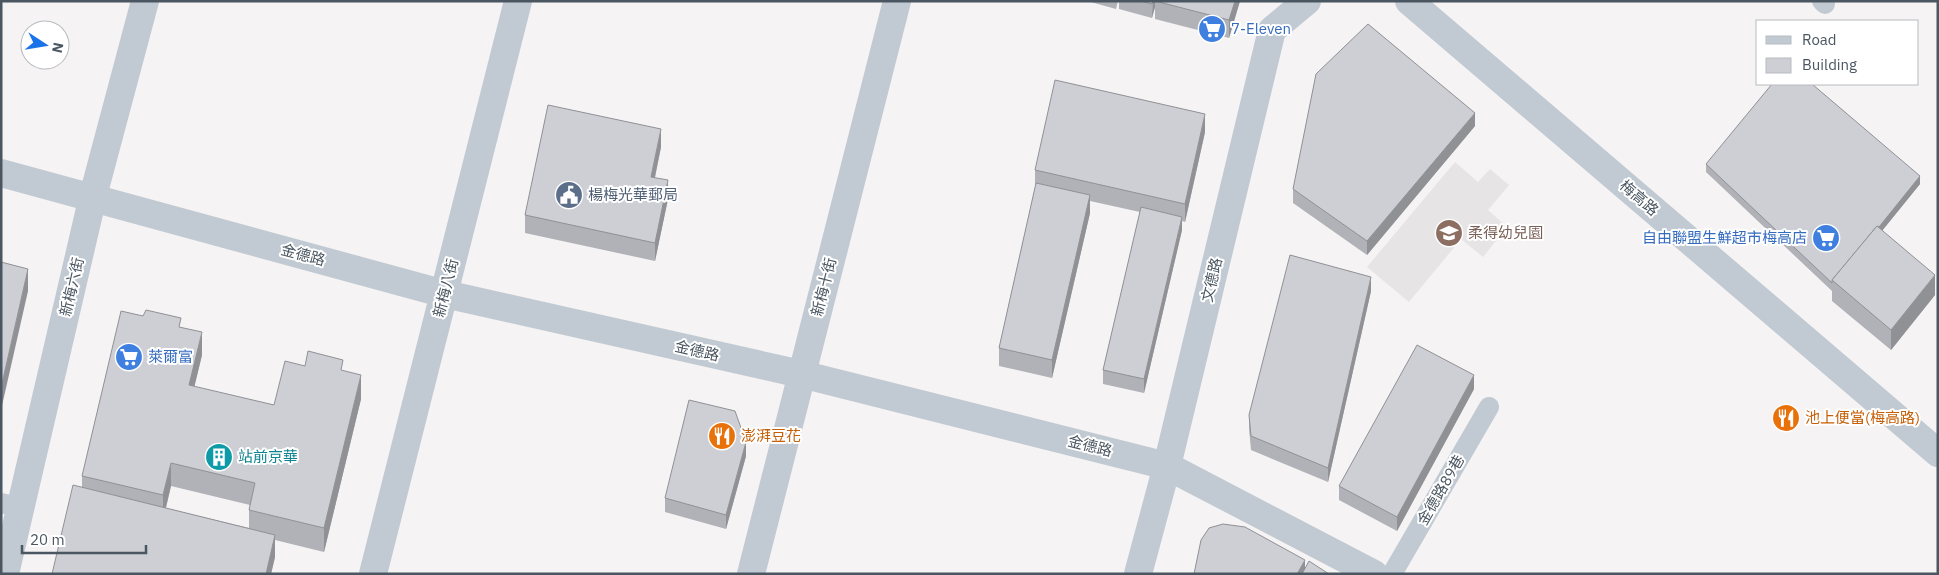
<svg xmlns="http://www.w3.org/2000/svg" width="1939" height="575" font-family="'IBM Plex Sans','Noto Sans TC',sans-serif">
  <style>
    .education { fill: #e6e4e5 }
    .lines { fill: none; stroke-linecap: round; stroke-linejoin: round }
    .service { stroke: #c1cad2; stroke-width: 20 }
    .minor { stroke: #c1cad2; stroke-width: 28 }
    .tertiary { stroke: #c1cad2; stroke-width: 28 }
    .wall { fill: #b0b2b7; fill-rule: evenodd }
    .shaded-wall { fill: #909195 }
    .building { fill: #cdcfd5; stroke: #909195 }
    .labels { text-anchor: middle; stroke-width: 4; stroke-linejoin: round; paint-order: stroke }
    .shop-label { font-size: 15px; fill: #366cbe; stroke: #fff; text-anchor: start }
    .service-label { font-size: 15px; fill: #4e5e75; stroke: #fff; text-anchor: start }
    .street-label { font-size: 15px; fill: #4a5661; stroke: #fff }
    .education-label { font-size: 15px; fill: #785e54; stroke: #fff; text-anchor: start }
    .food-label { font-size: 15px; fill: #c56008; stroke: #fff; text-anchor: start }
    .culture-label { font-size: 15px; fill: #0d838f; stroke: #fff; text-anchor: start }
  </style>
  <rect width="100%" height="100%" fill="#f5f3f3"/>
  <polygon class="education" points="1455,162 1478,182 1490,169 1509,185 1488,210 1507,227 1483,257 1461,239 1409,302 1367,267"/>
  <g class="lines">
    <g class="service">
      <polyline points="1822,1 1825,4"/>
      <polyline points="1,503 22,508"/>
      <polyline points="1392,574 1489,407"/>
    </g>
    <g class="minor">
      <polyline points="1,173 445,294 801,374 1167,466 1374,574"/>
      <polyline points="5,574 93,196 145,1"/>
      <polyline points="373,574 518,1"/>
      <polyline points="751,574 897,1"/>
      <polyline points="1138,574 1167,466 1272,30 1307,1"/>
    </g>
    <polyline class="tertiary" points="1409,1 1938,453"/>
  </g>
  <g class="wall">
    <polygon points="1087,1 1118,1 1116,9"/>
    <polygon points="1119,1 1240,1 1229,38 1155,19 1155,7 1152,18 1119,9"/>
    <polygon points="1475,126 1367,255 1293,203 1293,189"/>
    <polygon points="1205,132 1185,222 1182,221 1182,230 1144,393 1103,384 1103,370 1140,212 1090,201 1090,213 1052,378 999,366 999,348 1035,188 1035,170"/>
    <polygon points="661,147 655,178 668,199 655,261 525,233 525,215"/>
    <polygon points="1706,164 1920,184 1882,231 1935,295 1891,350 1832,301 1832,291 1706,172"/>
    <polygon points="1371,291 1328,482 1251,450 1249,429 1249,415"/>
    <path d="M 181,327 L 202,355 L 194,387 L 274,405 L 305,366 L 343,371 L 361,399 L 324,552 L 275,540 L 275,557 L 271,574 L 52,574 L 82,487 L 82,476 ZM 171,486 L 250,505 L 249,510 L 249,528 L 166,508 Z"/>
    <polygon points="1474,389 1397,531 1339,500 1339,486"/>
    <polygon points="746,456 726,529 665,512 665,498"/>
  </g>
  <g class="shaded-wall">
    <polygon points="1153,1 1156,1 1155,1 1155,7 1152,18"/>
    <polygon points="1235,1 1240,1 1229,38 1229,20"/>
    <polygon points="1475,113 1475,126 1367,255 1367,241"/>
    <polygon points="1205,114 1205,132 1185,222 1185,204"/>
    <polygon points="661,129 661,147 651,195 651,177"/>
    <polygon points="1920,176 1920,184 1838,285 1834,282"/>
    <polygon points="668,180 668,199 655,261 655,243"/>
    <polygon points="1090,195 1090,213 1052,378 1052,360"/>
    <polygon points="1182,217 1182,230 1144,393 1144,379"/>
    <polygon points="28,269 28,291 1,410 1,388"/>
    <polygon points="1935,275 1935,295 1891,350 1891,330"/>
    <polygon points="1371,277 1371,291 1328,482 1328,468"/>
    <polygon points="202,332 202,355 189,409 189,385"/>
    <polygon points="361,375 361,399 324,552 324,528"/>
    <polygon points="1474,375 1474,389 1397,531 1397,517"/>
    <polygon points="746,442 746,456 726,529 726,515"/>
    <polygon points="171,463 171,486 163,519 163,495"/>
    <polygon points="275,535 275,557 271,574 266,574"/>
    <polygon points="1305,560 1305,574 1297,574"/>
  </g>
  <g class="building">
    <polygon points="1141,1 1153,1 1152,4"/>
    <polygon points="1155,1 1235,1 1229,20"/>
    <polygon points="1368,24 1475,113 1367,241 1293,189 1316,74"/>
    <polygon points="1055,80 1205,114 1185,204 1035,170"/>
    <polygon points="1772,84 1812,84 1920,176 1879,227 1877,226 1832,280 1832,283 1706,164"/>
    <polygon points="548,105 661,129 651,177 668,180 655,243 525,215"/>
    <polygon points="1036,183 1090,195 1052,360 999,348"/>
    <polygon points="1141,207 1182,217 1144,379 1103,370"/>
    <polygon points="1877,226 1935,275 1891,330 1832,280"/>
    <polygon points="1290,255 1371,277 1328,468 1251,436 1249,415"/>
    <polygon points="1,262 28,269 1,388"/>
    <polygon points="146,310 181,318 179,327 202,332 189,385 274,405 285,361 305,366 308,351 343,360 341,370 361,375 324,528 249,510 255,483 171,463 163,495 82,476 121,311 143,316"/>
    <polygon points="1417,345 1474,375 1397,517 1339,486"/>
    <polygon points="689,400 735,411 746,442 726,515 665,498"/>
    <polygon points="73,485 275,535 266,574 52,574"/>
    <polygon points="1223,524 1245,527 1305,560 1297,574 1194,574 1201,540 1209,528"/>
    <polygon points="1309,561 1329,574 1302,574"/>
  </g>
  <defs>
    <g id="supermarket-disc" transform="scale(1.4375)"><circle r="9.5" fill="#3f7fe0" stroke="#fff"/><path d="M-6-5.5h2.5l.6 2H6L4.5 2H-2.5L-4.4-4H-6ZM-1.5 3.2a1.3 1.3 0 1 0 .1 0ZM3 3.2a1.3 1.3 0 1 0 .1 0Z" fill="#fff"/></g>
    <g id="civic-disc" transform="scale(1.4375)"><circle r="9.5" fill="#5c6f8a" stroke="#fff"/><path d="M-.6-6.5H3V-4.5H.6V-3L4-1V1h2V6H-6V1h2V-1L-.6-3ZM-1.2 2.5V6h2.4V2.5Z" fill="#fff"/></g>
    <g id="school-disc" transform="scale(1.4375)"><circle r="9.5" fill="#8d6e63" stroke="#fff"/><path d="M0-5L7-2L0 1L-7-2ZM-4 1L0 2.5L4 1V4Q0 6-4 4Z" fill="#fff"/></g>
    <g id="restaurant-disc" transform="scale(1.4375)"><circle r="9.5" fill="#e8710a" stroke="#fff"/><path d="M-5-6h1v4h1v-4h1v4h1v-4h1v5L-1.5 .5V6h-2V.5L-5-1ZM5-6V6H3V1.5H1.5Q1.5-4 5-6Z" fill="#fff"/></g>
    <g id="building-disc" transform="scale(1.4375)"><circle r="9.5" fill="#0f9aa8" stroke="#fff"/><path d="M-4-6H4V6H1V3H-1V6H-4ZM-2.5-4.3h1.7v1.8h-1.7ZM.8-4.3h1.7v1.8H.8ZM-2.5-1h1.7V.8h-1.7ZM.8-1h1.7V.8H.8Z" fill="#fff"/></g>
  </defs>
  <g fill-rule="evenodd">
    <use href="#supermarket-disc" x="1212" y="29"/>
    <use href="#civic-disc" x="569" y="195"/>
    <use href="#school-disc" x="1449" y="233"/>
    <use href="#supermarket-disc" x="1826" y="238"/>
    <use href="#supermarket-disc" x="129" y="357"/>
    <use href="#restaurant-disc" x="1786" y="418"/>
    <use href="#restaurant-disc" x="722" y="436"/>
    <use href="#building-disc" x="219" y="457"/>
  </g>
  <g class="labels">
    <g class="shop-label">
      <text x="1231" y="34">7-Eleven</text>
      <text x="1807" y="243" text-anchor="end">自由聯盟生鮮超市梅高店</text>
      <text x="148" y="362">萊爾富</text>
    </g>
    <g class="service-label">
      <text x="588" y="200">楊梅光華郵局</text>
    </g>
    <g class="street-label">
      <text transform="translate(1639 198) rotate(41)" y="5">梅高路</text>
      <text transform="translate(303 255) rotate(15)" y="5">金德路</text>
      <text transform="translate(1212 280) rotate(-77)" y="5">文德路</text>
      <text transform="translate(72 287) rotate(-77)" y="5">新梅六街</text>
      <text transform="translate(824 287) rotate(-76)" y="5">新梅十街</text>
      <text transform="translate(446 288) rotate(-76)" y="5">新梅八街</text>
      <text transform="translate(697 351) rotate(13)" y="5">金德路</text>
      <text transform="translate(1090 446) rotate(14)" y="5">金德路</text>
      <text transform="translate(1441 490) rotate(-60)" y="5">金德路89巷</text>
    </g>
    <g class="education-label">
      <text x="1468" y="238">柔得幼兒園</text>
    </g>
    <g class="food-label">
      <text x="1805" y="423">池上便當(梅高路)</text>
      <text x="741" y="441">澎湃豆花</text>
    </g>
    <g class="culture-label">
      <text x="238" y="462">站前京華</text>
    </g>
  </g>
  <rect width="1939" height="575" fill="none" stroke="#4a5661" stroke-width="5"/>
  <rect x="1756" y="20" width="162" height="65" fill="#ffffff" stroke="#b7bbc0"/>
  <rect x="1766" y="36" width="25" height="8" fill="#c1cad2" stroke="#b7bbc0"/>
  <text x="1802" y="45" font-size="15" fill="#4a5661">Road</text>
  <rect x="1766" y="58" width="25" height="15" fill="#cdcfd5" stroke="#b7bbc0"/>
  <text x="1802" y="70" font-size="15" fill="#4a5661">Building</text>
  <g transform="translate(45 45) rotate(102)"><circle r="24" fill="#ffffff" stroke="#b7bbc0"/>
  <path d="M0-4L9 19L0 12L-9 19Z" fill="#1a73e8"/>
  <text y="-8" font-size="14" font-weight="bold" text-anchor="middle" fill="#4a5661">N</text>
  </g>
  <path d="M22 545v8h124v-8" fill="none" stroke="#4a5661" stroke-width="2.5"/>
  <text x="30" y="545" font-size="15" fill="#4a5661" stroke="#ffffff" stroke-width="4" paint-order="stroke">20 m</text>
</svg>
